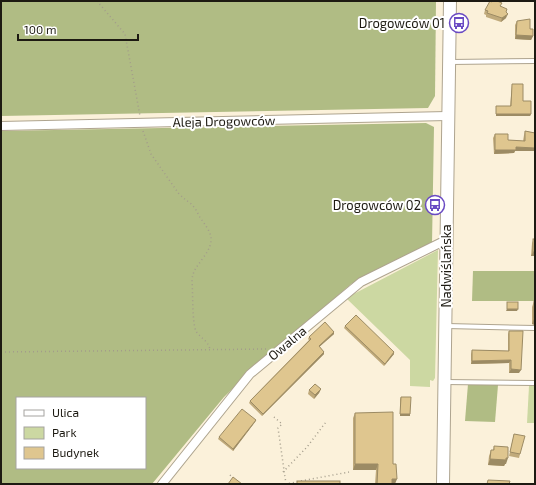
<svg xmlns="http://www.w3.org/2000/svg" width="536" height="485" font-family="'Exo 2',sans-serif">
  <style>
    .green { fill: #ccd8a2 }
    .forest { fill: #b0bc84; fill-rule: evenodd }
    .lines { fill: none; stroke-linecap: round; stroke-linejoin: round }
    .lane-casing { stroke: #aea48f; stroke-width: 6 }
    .street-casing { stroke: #aea48f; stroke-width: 10 }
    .secondary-casing { stroke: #aea48f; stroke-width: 14 }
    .path { stroke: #a39c8b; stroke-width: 1.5; stroke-dasharray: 1 3; stroke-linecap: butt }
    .lane { stroke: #fff; stroke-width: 4 }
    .street { stroke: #fff; stroke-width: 8 }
    .secondary { stroke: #fff; stroke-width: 12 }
    .wall { fill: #c0aa7b }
    .shaded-wall { fill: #9c8b64 }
    .building { fill: #dfc68f; stroke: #9c8b64 }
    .labels { text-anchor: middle; stroke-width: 4; stroke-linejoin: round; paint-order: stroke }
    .poi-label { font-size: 13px; fill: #1d1a12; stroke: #fff; text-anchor: end }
    .street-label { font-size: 13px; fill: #1d1a12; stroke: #fff }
  </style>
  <rect width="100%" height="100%" fill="#fbf1da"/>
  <g class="green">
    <polygon points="438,250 435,378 433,381 430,380 430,387 410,386 410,360 346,298"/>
    <polygon points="535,385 535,423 527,423 529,386"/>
  </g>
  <g class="forest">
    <polygon points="1,1 436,1 435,96 428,108 1,116"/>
    <path d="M 426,123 L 434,127 L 432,244 L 351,284 L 289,338 L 277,346 L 224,397 L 152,484 L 1,484 L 1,131 ZM 17,398 L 145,398 L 145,468 L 17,468 Z"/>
    <polygon points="473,271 535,271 535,301 472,301"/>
    <polygon points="468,384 498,385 495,422 465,421"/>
  </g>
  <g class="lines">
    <g class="lane-casing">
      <g id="lane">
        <polyline points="451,62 535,61"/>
        <polyline points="447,326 535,328"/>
        <polyline points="445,382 535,383"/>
      </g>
    </g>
    <g class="street-casing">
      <g id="street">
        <polyline points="1,126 447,116"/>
        <polyline points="162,484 250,374 361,282 446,240"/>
      </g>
    </g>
    <g class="secondary-casing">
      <polyline id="secondary" points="443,484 450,1"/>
    </g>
    <g class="path">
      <polyline points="97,1 125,34 140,116"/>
      <path d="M 143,131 L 151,154 L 179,194 C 183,198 186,200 190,203 C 194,206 197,211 199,216 C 211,233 217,239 203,258 C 197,267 192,271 192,282 C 193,292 192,323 196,331 C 200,338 209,341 210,350"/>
      <polyline points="1,352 268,349"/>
      <polyline points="274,417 282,424 278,428 286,484"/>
      <polyline points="283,472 307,447 326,422"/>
      <polyline points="230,475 234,479"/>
      <polyline points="301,481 349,472"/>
      <polyline points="285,484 297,482"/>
    </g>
    <use href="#lane" class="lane"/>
    <use href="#street" class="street"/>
    <use href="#secondary" class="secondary"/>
  </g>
  <g class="wall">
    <polygon points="501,6 506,12 506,18 501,22 486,17 486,15 484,14 485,10"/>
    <polygon points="517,21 530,29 533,36 531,40 515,39 515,25"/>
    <polygon points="512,84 531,114 530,116 496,116 496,106 510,106 512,86"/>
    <polygon points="525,131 535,133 535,151 515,151 514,153 494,154 493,138 495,134 508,140 523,141 524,135"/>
    <polygon points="535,236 535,256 531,256 532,243"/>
    <polygon points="534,301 535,301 535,325 532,324 532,307"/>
    <polygon points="345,326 394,354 384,366 344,328"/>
    <polygon points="509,331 519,373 509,373 509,363 471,364 471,354 472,350 508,351 508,334"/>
    <polygon points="334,332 334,334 319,347 324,352 324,354 262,416 249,403 250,401 309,340 308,339 309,337"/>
    <polygon points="321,389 319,393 314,399 308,394 309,390"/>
    <polygon points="401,397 410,414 410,416 400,416 400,399"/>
    <polygon points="355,413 393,464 395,484 375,484 376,470 353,470 353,418"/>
    <polygon points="256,420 255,422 233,451 218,439 219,437"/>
    <polygon points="514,434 520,454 519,458 509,456"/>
    <polygon points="494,446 506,464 505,464 504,466 488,465 489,456 491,450 493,450"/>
  </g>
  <g class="shaded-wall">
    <polygon points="519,1 531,1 530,2 518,2"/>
    <polygon points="508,14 506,18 501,22 502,18"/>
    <polygon points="516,35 533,36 531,40 515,39"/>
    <polygon points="496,114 531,114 530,116 496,116"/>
    <polygon points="516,147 535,148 535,151 515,151 514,153 494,154 495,150"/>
    <polygon points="533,252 535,252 535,256 531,256"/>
    <polygon points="507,309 518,309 517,311 506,311"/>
    <polygon points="534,318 535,318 535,325 532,324"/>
    <polygon points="334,332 334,334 318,348 319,346"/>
    <polygon points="324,352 324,354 262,416 263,414"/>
    <polygon points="394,352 394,354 384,366 385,364"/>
    <polygon points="511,360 509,363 471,364 472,361"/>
    <polygon points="511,369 521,370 519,373 509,373"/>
    <polygon points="321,389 319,393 314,399 315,395"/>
    <rect x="400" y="414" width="10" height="2"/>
    <polygon points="256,420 255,422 233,451 233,449"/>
    <polygon points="508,458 506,464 505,464 504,466 488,465 490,459"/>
    <polygon points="355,464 378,464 376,470 353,470"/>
    <polygon points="392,479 397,479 395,484 390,484"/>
  </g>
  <g class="building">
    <polygon points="490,1 492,2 493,1 497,1 502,3 500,6 507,9 506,12 508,14 502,18 487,13 488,11 485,10"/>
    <polygon points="530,19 530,29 533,29 533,36 516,35 517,21"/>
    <polygon points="512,84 523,84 523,101 531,101 531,114 496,114 496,106 511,106"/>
    <polygon points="525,131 535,133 535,148 516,147 516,150 495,150 495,134 508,134 508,140 525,141"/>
    <rect x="533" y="239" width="2" height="13"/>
    <rect x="534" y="301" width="1" height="17"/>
    <rect x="507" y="302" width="11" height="7"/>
    <polygon points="356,315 394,352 385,364 345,326"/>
    <polygon points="325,322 334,332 319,346 324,352 263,414 250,401 311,339 309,337"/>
    <polygon points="509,331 523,331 521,370 511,369 511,360 472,361 472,350 509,351"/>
    <polygon points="315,384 321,389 315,395 309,390"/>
    <polygon points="401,397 411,397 410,414 400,414"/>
    <polygon points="242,409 256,420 233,449 219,437"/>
    <polygon points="393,412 393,464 396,464 397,479 392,479 392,484 377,484 378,464 355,464 355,413"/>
    <polygon points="514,434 525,436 520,454 510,452"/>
    <polygon points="494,446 508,447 508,458 506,458 506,460 490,459 491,450 494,450"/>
    <polygon points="233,477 242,484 228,484"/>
    <polygon points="488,480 510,481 509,484 487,484"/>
    <rect x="297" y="481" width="43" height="3"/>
  </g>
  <defs>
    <g id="bus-ring" transform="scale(1)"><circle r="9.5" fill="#fff" stroke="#6a4ac3" stroke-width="1.5"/><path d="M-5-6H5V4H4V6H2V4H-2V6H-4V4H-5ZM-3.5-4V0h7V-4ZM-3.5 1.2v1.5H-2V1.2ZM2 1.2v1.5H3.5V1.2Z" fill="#6a4ac3"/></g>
  </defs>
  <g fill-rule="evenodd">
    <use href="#bus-ring" x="459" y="23"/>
    <use href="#bus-ring" x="435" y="205"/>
  </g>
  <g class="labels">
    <g class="poi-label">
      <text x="445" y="28">Drogowców 01</text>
      <text x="421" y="210">Drogowców 02</text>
    </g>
    <g class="street-label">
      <text transform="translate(224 121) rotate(-1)" y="5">Aleja Drogowców</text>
      <text transform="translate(446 266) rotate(-90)" y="5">Nadwiślańska</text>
      <text transform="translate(287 343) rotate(-40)" y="5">Owalna</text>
    </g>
  </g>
  <rect width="536" height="485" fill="none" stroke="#1d1a12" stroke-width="4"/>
  <rect x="16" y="397" width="130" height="72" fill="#ffffff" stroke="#a5a3a0"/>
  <rect x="24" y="410" width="20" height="6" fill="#ffffff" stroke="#a5a3a0"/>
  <text x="52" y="417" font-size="12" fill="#1d1a12">Ulica</text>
  <rect x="24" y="427" width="20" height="12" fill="#ccd8a2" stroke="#a5a3a0"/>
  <text x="52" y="437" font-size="12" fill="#1d1a12">Park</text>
  <rect x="24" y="447" width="20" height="12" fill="#dfc68f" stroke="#a5a3a0"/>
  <text x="52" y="457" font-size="12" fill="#1d1a12">Budynek</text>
  <path d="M18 34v6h120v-6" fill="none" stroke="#1d1a12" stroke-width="2"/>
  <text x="24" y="34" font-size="12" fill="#1d1a12" stroke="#ffffff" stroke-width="3" paint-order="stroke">100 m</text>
</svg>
